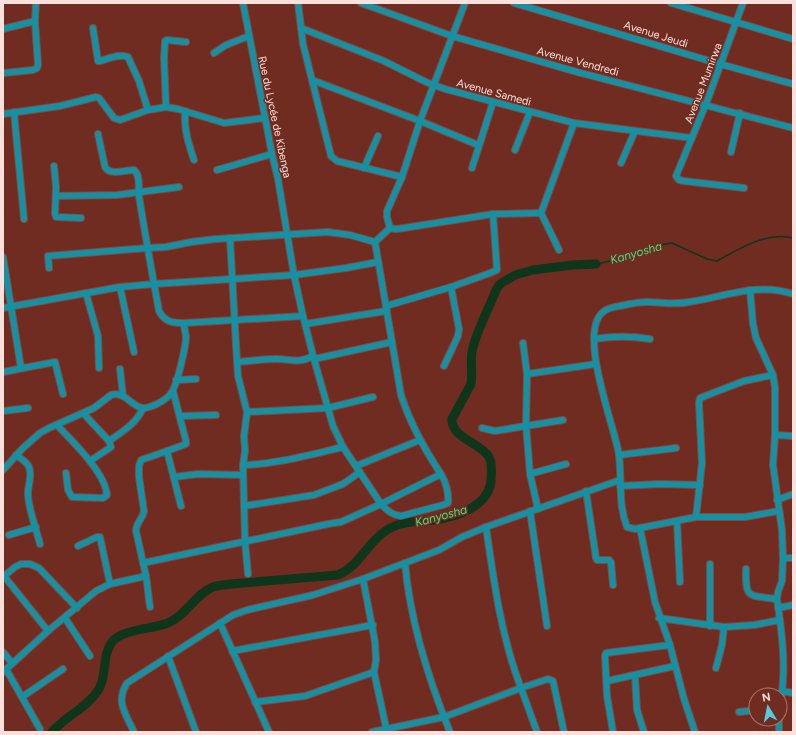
<svg xmlns="http://www.w3.org/2000/svg" width="796" height="735" font-family="Figtree,sans-serif">
  <style>
    .lines { fill: none; stroke-linecap: round; stroke-linejoin: round }
    .stream { stroke: #0d361b; stroke-width: 1.5 }
    .river { stroke: #0d361b; stroke-width: 9 }
    .minor-casing { stroke: #86493e; stroke-width: 8 }
    .minor { stroke: #1691a4; stroke-width: 6 }
    .labels { text-anchor: middle; stroke-width: 3; stroke-linejoin: round; paint-order: stroke }
    .street-label { font-size: 11px; fill: #fbe0db; stroke: #702c20 }
    .water-label { font-size: 12px; font-style: italic; fill: #3de27c; stroke: #702c20 }
  </style>
  <rect width="100%" height="100%" fill="#702c20"/>
  <g class="lines">
    <path class="stream" d="M 596,264 L 630,257 L 659,245 L 672,243 L 707,259 L 717,261 C 739,249 767,231 793,238"/>
    <path class="river" d="M 52,732 C 66,716 88,707 99,689 C 107,675 102,655 112,642 C 122,629 153,629 168,623 C 187,615 195,594 213,587 C 219,585 225,585 231,584 L 338,575 C 361,565 367,542 387,530 C 400,521 419,522 434,520 C 456,517 488,507 491,481 C 491,473 493,464 489,457 C 481,443 451,438 452,419 L 471,384 C 473,373 470,363 472,352 C 476,331 488,311 496,290 L 500,284 L 515,275 L 533,270 L 572,265 L 596,264"/>
    <g class="minor-casing">
      <g id="minor">
        <path d="M 243,3 L 272,154 L 278,179 L 294,275 L 303,316 L 314,359 L 333,426 L 343,447 L 381,504 C 388,511 392,515 401,516 L 443,505 L 448,503 C 449,494 446,482 441,474"/>
        <polyline points="298,3 303,44 331,156 337,161 402,177"/>
        <polyline points="361,3 452,36 577,72 793,128"/>
        <polyline points="514,3 720,64 793,84"/>
        <polyline points="671,3 793,39"/>
        <polyline points="743,3 706,104 676,176 679,180 684,181 744,188"/>
        <path d="M 93,28 L 98,61 L 100,61 C 108,59 121,53 128,57 L 139,81 L 148,110"/>
        <polyline points="301,28 384,61 426,82 445,89 574,123 692,138"/>
        <polyline points="3,29 35,21 36,3"/>
        <polyline points="214,53 226,45 249,36"/>
        <polyline points="3,73 33,70 37,68 38,65 35,21"/>
        <polyline points="312,80 420,121 478,145"/>
        <polyline points="166,107 164,58 165,41 167,40 186,42"/>
        <path d="M 185,111 C 184,130 188,142 194,160"/>
        <polyline points="14,112 24,219"/>
        <polyline points="3,114 60,106 96,97 99,98 114,118 120,120 148,110 166,107 178,109 224,123 265,118"/>
        <path d="M 98,134 L 105,167 C 110,176 125,170 134,170 C 141,175 138,188 139,196 C 145,234 152,273 159,311 C 165,322 172,323 184,323 L 303,316"/>
        <polyline points="515,150 530,112"/>
        <polyline points="731,152 740,113"/>
        <polyline points="621,163 635,131"/>
        <polyline points="54,166 56,187 55,214 56,217 81,218"/>
        <polyline points="364,168 378,136"/>
        <polyline points="472,168 493,102"/>
        <polyline points="217,170 272,154"/>
        <polyline points="56,196 117,195 179,187"/>
        <polyline points="390,228 387,217 387,211 402,177 420,121 465,3"/>
        <polyline points="390,228 396,229 404,228 493,214 541,213"/>
        <polyline points="230,238 237,362 238,376 247,412 244,436 245,451 243,465 245,542 248,574"/>
        <polyline points="559,250 541,213 574,123"/>
        <polyline points="3,257 21,368"/>
        <polyline points="49,268 48,256 147,248 166,247 191,242 216,239 328,232 350,235 375,242"/>
        <polyline points="120,287 134,352"/>
        <path d="M 750,290 L 753,324 L 756,338 L 773,375 L 775,388 L 775,435 L 773,465 L 782,530 L 783,558 L 782,581 L 778,592 L 777,599 C 782,633 787,669 780,704"/>
        <polyline points="86,293 98,336 99,368"/>
        <polyline points="386,306 451,287 490,273 497,270 493,214"/>
        <polyline points="3,308 120,287 154,284 294,275 346,268 378,262"/>
        <polyline points="305,324 386,311"/>
        <path d="M 594,339 C 613,336 631,336 650,339"/>
        <polyline points="523,343 527,374 526,425 530,474 538,509"/>
        <polyline points="314,359 392,342"/>
        <path d="M 237,362 C 250,361 263,359 276,359 C 292,359 298,364 313,356"/>
        <polyline points="444,366 458,336 459,329 451,287"/>
        <polyline points="120,369 123,396"/>
        <polyline points="3,372 55,362 63,394"/>
        <polyline points="527,374 596,364"/>
        <polyline points="176,380 196,379"/>
        <polyline points="3,411 28,408"/>
        <polyline points="247,412 328,408 373,397"/>
        <polyline points="84,414 109,441 111,447 90,461"/>
        <polyline points="180,416 216,415"/>
        <path d="M 57,425 C 72,441 105,472 107,495 L 103,498 L 72,497 L 68,490 L 66,473"/>
        <polyline points="482,428 495,431 563,420"/>
        <polyline points="775,435 793,436"/>
        <path d="M 109,441 C 122,432 137,423 143,408"/>
        <polyline points="167,451 181,506"/>
        <path d="M 16,455 C 20,458 27,462 29,467 C 33,477 27,486 28,495 C 29,511 36,528 40,544"/>
        <polyline points="619,455 676,448"/>
        <path d="M 243,465 C 277,464 309,455 343,447"/>
        <polyline points="356,466 420,440"/>
        <path d="M 3,470 L 23,448 L 40,433 L 49,428 L 94,408 L 111,395 C 125,391 130,405 142,408 C 146,409 152,406 157,404 C 163,401 170,397 173,390 C 178,380 186,347 186,336 C 185,331 184,327 184,323"/>
        <polyline points="530,474 566,464"/>
        <polyline points="174,477 198,474 243,475"/>
        <polyline points="620,486 660,484 700,485"/>
        <polyline points="586,491 596,558 597,560 609,560 611,562 613,585"/>
        <polyline points="777,500 793,494"/>
        <polyline points="244,506 314,495 343,484 360,472"/>
        <polyline points="530,511 547,626"/>
        <path d="M 779,511 L 745,517 L 696,517 L 635,529 L 627,527 C 618,504 622,480 619,455 C 615,427 577,333 603,312 C 607,308 614,307 620,306 C 629,304 637,302 647,302 C 661,302 675,305 689,302 C 724,297 758,282 793,294"/>
        <polyline points="696,517 702,463 699,403 700,398 744,381 773,375"/>
        <polyline points="677,521 680,582"/>
        <path d="M 486,527 C 494,582 501,636 521,688 L 548,679 L 553,681 L 564,732"/>
        <polyline points="640,528 655,602 670,645 684,699 695,732"/>
        <polyline points="9,535 36,527"/>
        <polyline points="78,546 97,537 100,537 110,584"/>
        <polyline points="783,558 793,558"/>
        <path d="M 143,563 L 328,524 L 341,522 L 381,504 L 441,474 C 425,450 410,423 401,395 L 375,242 L 390,228"/>
        <path d="M 405,563 C 410,621 428,678 450,732"/>
        <path d="M 746,569 C 745,600 749,595 777,599"/>
        <polyline points="4,576 48,631"/>
        <polyline points="3,577 15,567 21,564 30,564 39,568 77,608"/>
        <polyline points="363,579 375,642 376,660 374,672 387,732"/>
        <path d="M 150,607 L 146,576 L 136,531 C 136,522 143,519 144,511 L 139,477 L 139,466 L 141,460 L 167,451 L 186,444 L 186,441 L 173,391"/>
        <polyline points="778,608 793,605"/>
        <polyline points="65,618 90,656"/>
        <polyline points="659,618 724,627 754,625 780,620"/>
        <polyline points="220,623 269,732"/>
        <polyline points="710,626 710,564"/>
        <polyline points="232,651 373,625"/>
        <polyline points="3,652 12,663"/>
        <polyline points="168,656 196,732"/>
        <polyline points="716,668 722,645 724,627"/>
        <polyline points="6,669 40,729"/>
        <polyline points="3,672 48,631 96,591 110,584 146,576"/>
        <polyline points="635,675 637,710 644,732"/>
        <polyline points="607,681 675,666"/>
        <polyline points="782,691 793,693"/>
        <polyline points="22,697 63,669"/>
        <polyline points="255,702 305,696 374,672"/>
        <polyline points="739,712 756,710"/>
        <path d="M 134,732 C 126,714 115,702 127,683 L 233,615 L 247,610 L 313,595 L 363,579 L 439,550 L 462,537 L 486,527 L 620,480"/>
        <polyline points="372,732 444,717 521,688 537,732"/>
        <polyline points="613,732 607,696 605,656 606,653 670,645"/>
        <polyline points="779,732 779,719"/>
      </g>
    </g>
    <use href="#minor" class="minor"/>
  </g>
  <g class="labels">
    <g class="street-label">
      <text transform="translate(656 34) rotate(17)" y="4">Avenue Jeudi</text>
      <text transform="translate(578 61) rotate(15)" y="4">Avenue Vendredi</text>
      <text transform="translate(703 83) rotate(-69)" y="4">Avenue Mumirwa</text>
      <text transform="translate(494 92) rotate(15)" y="4">Avenue Samedi</text>
      <text transform="translate(275 117) rotate(78)" y="4">Rue du Lycée de Kibenga</text>
    </g>
    <g class="water-label">
      <text transform="translate(636 253) rotate(-16)" y="4">Kanyosha</text>
      <text transform="translate(441 516) rotate(-15)" y="4">Kanyosha</text>
    </g>
  </g>
  <rect width="796" height="735" fill="none" stroke="#fbe0db" stroke-width="8"/>
  <g transform="translate(768 707) rotate(350)"><circle r="19" fill="#702c20" stroke="#a8746b"/>
  <path d="M0-3L7 15L0 10L-7 15Z" fill="#55cadf"/>
  <text y="-6" font-size="11" font-weight="bold" text-anchor="middle" fill="#fbe0db">N</text>
  </g>
</svg>
